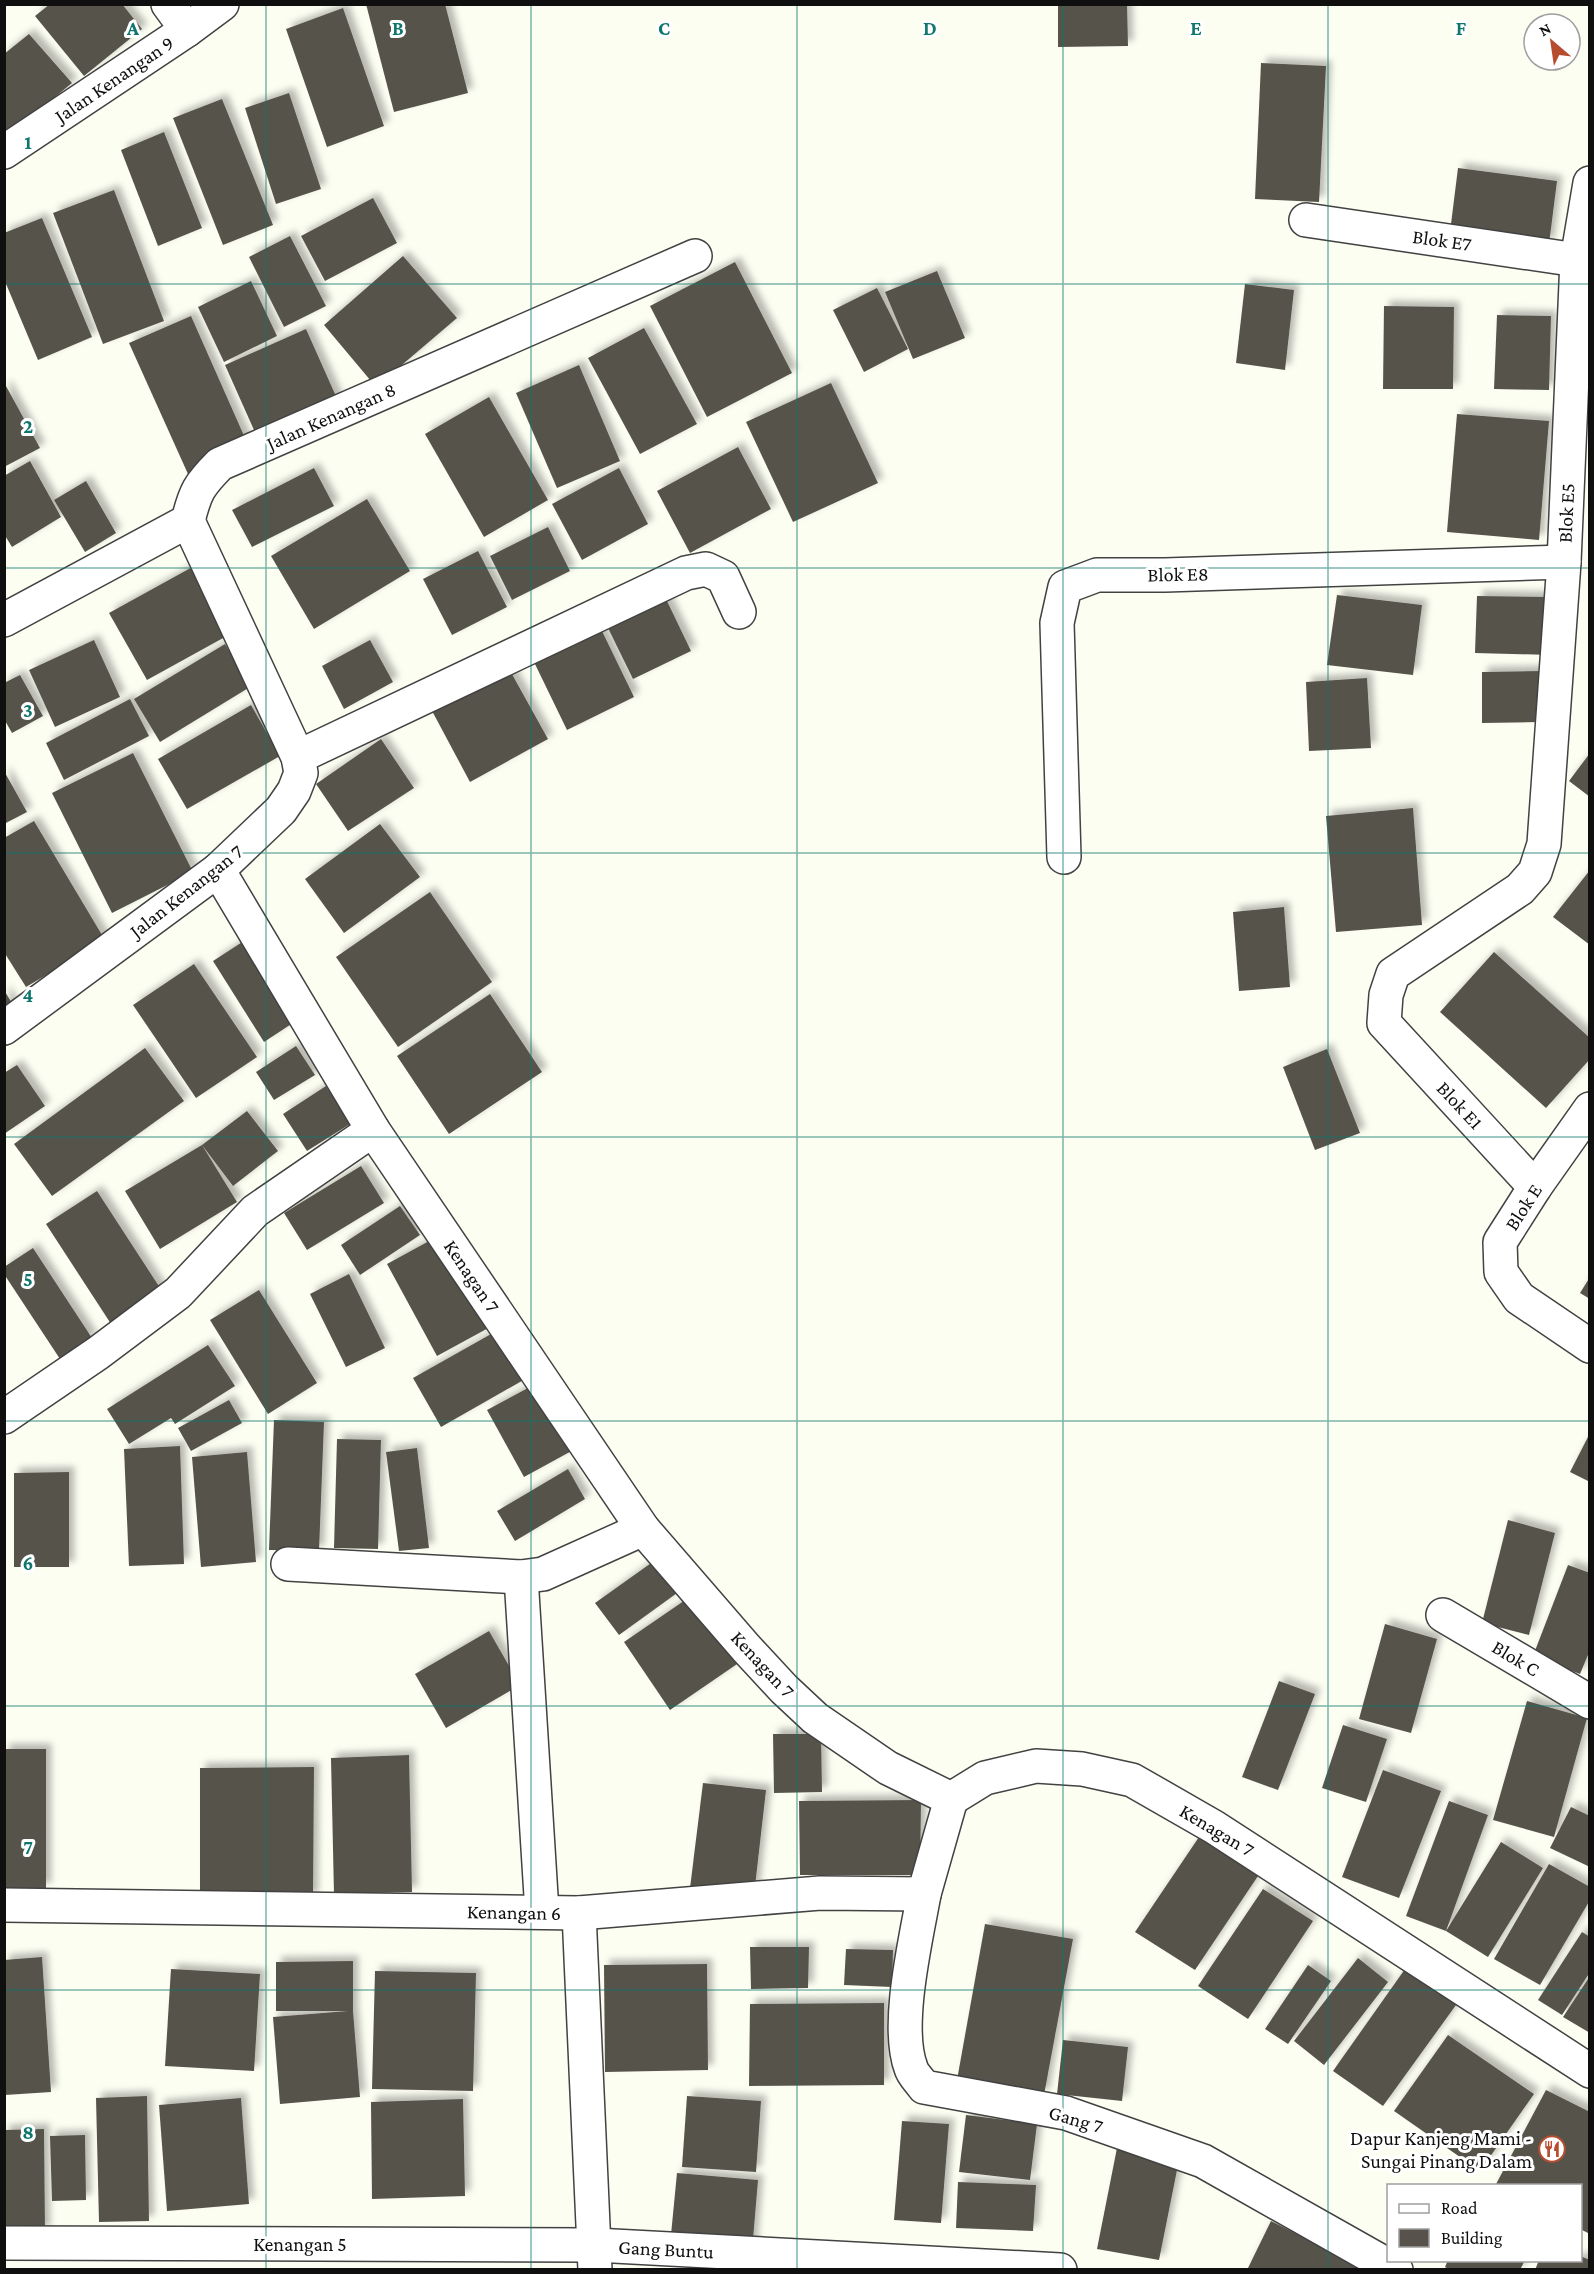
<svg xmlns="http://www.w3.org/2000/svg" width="1594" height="2274" font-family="'Crimson Pro',serif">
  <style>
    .building { fill: #57534c; filter: url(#shadow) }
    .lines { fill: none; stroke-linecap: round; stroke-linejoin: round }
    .street-casing { stroke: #424242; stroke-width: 36 }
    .street { stroke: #fff; stroke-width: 33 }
    .grid { fill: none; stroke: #0f766e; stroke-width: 1.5; stroke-opacity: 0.55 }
    .labels { text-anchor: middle; stroke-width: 6; stroke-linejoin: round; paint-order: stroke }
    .street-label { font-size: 20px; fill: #0f0f0f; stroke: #fff }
    .poi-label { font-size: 20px; fill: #0f0f0f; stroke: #fff; text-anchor: end }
    .grid-label { font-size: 20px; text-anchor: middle; font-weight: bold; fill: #0f766e; stroke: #fff; stroke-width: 6; stroke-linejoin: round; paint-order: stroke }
  </style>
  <defs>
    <filter id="shadow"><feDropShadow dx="5.5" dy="-5.5" stdDeviation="3" flood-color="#0004"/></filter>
  </defs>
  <rect width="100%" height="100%" fill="#fdfef2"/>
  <g class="building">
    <polygon points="50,4 122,4 142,29 84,76 35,16"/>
    <polygon points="366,4 445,4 468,93 394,112"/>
    <polygon points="1058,4 1127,4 1128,46 1058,47"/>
    <polygon points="343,8 384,126 327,147 286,29"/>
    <polygon points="29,34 72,83 4,139 4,54"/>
    <polygon points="1261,63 1326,66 1319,202 1255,199"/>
    <polygon points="289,93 321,189 276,204 245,108"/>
    <polygon points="222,99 273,225 223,245 173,118"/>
    <polygon points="164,132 202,228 158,246 121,150"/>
    <polygon points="1458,168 1557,181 1549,244 1450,232"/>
    <polygon points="114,190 164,321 103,344 53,213"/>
    <polygon points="373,198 397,243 325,281 301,236"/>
    <polygon points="42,218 92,337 38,360 4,279 4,233"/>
    <polygon points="290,236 326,306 284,327 249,257"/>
    <polygon points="403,256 457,318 376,387 324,325"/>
    <polygon points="735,262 792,373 707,417 650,306"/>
    <polygon points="937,271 965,338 913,359 885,292"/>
    <polygon points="251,281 277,336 224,362 198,307"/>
    <polygon points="1245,284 1294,290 1285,370 1236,363"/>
    <polygon points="877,288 908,349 864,372 833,310"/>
    <polygon points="1384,306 1454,307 1453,389 1383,389"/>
    <polygon points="1497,315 1551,316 1549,390 1494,389"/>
    <polygon points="191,316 249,447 188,474 129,343"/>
    <polygon points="644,328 697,424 640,454 588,358"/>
    <polygon points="306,329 339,403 258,439 225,365"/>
    <polygon points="579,365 620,461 557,488 516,393"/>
    <polygon points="831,383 878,483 793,522 746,422"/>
    <polygon points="6,386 40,448 4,467 4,387"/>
    <polygon points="489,397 548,500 484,537 425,434"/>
    <polygon points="1457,414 1549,421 1539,540 1447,532"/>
    <polygon points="738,447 771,509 690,553 657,491"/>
    <polygon points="30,461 61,517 12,547 4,534 4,476"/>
    <polygon points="314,468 334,506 252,547 232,510"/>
    <polygon points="619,468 648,524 582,560 552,504"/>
    <polygon points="86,481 116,533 85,552 54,500"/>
    <polygon points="367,499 410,571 314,629 271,556"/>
    <polygon points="548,527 570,571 512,600 490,556"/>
    <polygon points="478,551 507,607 452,635 423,579"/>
    <polygon points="196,565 234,632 147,680 109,613"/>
    <polygon points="1337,595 1422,605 1413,675 1327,665"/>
    <polygon points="1477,596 1553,597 1552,655 1475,653"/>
    <polygon points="666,599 691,651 633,679 608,628"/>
    <polygon points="601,629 634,697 567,730 534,662"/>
    <polygon points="94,640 120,697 55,727 29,670"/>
    <polygon points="370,640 393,682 344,709 322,666"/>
    <polygon points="225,644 250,687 160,742 134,699"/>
    <polygon points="508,667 548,739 470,782 431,709"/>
    <polygon points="1543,671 1543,722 1482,723 1482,672"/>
    <polygon points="20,675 43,716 12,733 4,719 4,683"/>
    <polygon points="1367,678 1371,748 1309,751 1306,682"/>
    <polygon points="130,699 149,736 64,780 46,743"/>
    <polygon points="251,705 280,756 187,809 158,759"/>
    <polygon points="381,739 414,788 348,831 316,784"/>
    <polygon points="133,753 193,872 112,913 52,793"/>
    <polygon points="1590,753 1590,797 1569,781"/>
    <polygon points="4,771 27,812 4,824"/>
    <polygon points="1413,808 1422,925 1336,932 1326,816"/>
    <polygon points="34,821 105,940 26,987 4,952 4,838"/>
    <polygon points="380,824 420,877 344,933 305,879"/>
    <polygon points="1590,870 1590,945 1553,917"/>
    <polygon points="430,892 492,982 398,1047 336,957"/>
    <polygon points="1284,907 1290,987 1239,991 1233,912"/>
    <polygon points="250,937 302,1017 264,1042 213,961"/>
    <polygon points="1494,952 1590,1038 1590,1059 1546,1108 1440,1012"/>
    <polygon points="194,964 257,1057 196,1098 133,1005"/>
    <polygon points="4,990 18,1013 4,1021"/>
    <polygon points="490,994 542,1072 449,1134 397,1056"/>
    <polygon points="296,1046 315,1075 274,1100 256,1072"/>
    <polygon points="145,1048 184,1101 52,1196 14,1144"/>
    <polygon points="1327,1049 1360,1133 1315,1150 1283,1067"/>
    <polygon points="17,1065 45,1106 4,1134 4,1073"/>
    <polygon points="326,1086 350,1124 307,1151 283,1114"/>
    <polygon points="247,1111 278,1151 233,1186 202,1145 237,1202 160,1249 125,1191 202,1145"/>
    <polygon points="361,1166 384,1203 307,1250 284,1213"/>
    <polygon points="97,1191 164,1294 113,1327 46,1224"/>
    <polygon points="400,1206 420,1235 360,1275 341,1245"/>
    <polygon points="442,1234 492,1326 437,1356 387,1264"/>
    <polygon points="33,1248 92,1338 60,1359 4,1274 4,1267"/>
    <polygon points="349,1274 385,1348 346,1367 310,1294"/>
    <polygon points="1590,1277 1590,1299 1580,1293"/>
    <polygon points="259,1290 317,1383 268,1414 210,1320"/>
    <polygon points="500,1329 527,1378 441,1427 413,1378"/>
    <polygon points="208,1345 235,1386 175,1424 171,1418 129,1444 107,1409"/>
    <polygon points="541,1381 577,1448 524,1477 487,1410"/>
    <polygon points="229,1400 242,1423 191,1451 178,1428"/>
    <polygon points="274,1420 324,1422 319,1551 269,1550"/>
    <polygon points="1590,1433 1590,1482 1570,1472"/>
    <polygon points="337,1439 381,1440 378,1549 334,1548"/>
    <polygon points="180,1446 184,1564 129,1566 124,1449"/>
    <polygon points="417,1448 429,1548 399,1551 386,1452"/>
    <polygon points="247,1452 256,1562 201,1567 192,1457"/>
    <polygon points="568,1469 585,1499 515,1541 497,1511"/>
    <polygon points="69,1472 69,1567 14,1567 14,1473"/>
    <polygon points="1508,1520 1555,1533 1529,1635 1482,1623"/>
    <polygon points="661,1556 684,1588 619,1635 595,1603"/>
    <polygon points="1568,1565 1590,1573 1590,1650 1580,1674 1533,1656"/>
    <polygon points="694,1594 740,1662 670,1710 624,1642"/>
    <polygon points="1385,1624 1437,1639 1411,1733 1359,1719"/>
    <polygon points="489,1631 520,1685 446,1728 415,1674"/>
    <polygon points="1279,1681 1315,1694 1278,1790 1242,1777"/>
    <polygon points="1527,1701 1587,1718 1554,1837 1493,1820"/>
    <polygon points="1343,1725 1387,1739 1366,1802 1322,1788"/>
    <polygon points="773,1734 821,1734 822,1792 774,1793"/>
    <polygon points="4,1749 46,1749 46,1888 4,1889"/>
    <polygon points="409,1755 412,1892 334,1894 331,1758"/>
    <polygon points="314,1767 313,1898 200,1899 200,1768"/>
    <polygon points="1383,1770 1441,1791 1399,1898 1342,1877"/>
    <polygon points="703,1783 766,1790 754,1895 690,1888"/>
    <polygon points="921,1800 920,1875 800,1875 799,1801"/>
    <polygon points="1449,1801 1488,1815 1446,1931 1501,1842 1543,1868 1488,1957 1446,1931 1406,1916"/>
    <polygon points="1571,1807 1590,1816 1590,1867 1550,1848"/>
    <polygon points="1201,1834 1260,1873 1195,1970 1135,1932"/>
    <polygon points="1549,1864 1590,1887 1590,1900 1540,1985 1494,1959"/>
    <polygon points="1263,1889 1313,1921 1248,2019 1198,1986"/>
    <polygon points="985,1924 1073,1939 1044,2095 957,2080"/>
    <polygon points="1582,1932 1590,1937 1590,1972 1562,2015 1538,2000"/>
    <polygon points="750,1947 809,1947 808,1988 751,1989"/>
    <polygon points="846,1949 893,1950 892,1987 844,1985"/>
    <polygon points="42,1957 51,2092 5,2095 4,1960"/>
    <polygon points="1358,1958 1388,1982 1324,2065 1294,2041"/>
    <polygon points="353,1961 353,2011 360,2097 280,2104 273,2017 348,2011 276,2011 276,1962"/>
    <polygon points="707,1964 708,2070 605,2072 604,1965"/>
    <polygon points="1308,1965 1331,1981 1288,2044 1265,2029"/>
    <polygon points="171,1969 260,1974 254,2071 165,2066"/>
    <polygon points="1405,1969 1456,2005 1383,2106 1333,2071"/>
    <polygon points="375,1971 476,1973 473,2091 372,2089"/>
    <polygon points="1590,1976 1590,2033 1563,2017"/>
    <polygon points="884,2003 884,2085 749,2086 750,2004"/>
    <polygon points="1448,2035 1534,2094 1480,2171 1394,2111"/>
    <polygon points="1063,2040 1128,2047 1122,2101 1057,2094"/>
    <polygon points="1546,2090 1590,2112 1590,2234 1580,2229 1580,2186 1495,2186"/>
    <polygon points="147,2096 149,2221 99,2222 96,2098"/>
    <polygon points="687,2096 761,2101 756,2172 682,2167"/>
    <polygon points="241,2098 249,2204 167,2211 159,2105"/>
    <polygon points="463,2099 465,2196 372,2199 371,2102"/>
    <polygon points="966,2115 1037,2124 1030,2180 959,2172"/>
    <polygon points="902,2121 949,2124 941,2223 894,2220"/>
    <polygon points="44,2129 45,2232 4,2233 4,2130"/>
    <polygon points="85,2135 86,2200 52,2201 50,2136"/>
    <polygon points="1117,2148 1179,2160 1159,2260 1097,2249"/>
    <polygon points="677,2173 758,2180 752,2251 670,2245"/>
    <polygon points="958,2182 1036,2185 1033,2231 956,2228"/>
    <polygon points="1271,2221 1368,2270 1247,2270"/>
    <polygon points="1580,2256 1590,2260 1590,2270 1535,2270 1539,2260 1580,2260"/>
    <polygon points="1448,2260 1525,2260 1520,2270 1450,2270 1445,2267"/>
  </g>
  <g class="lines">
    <g class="street-casing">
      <g id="street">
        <polyline points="168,4 187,30"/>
        <polyline points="4,152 187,30 222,4"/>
        <polyline points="1306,220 1577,260"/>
        <path d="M 4,620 L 188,521 C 195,492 199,485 220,464 L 695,256"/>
        <polyline points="298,757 686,573 706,569 723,577 739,612"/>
        <polyline points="1064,857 1057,623 1065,587 1097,575 1165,575 1564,562"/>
        <polyline points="218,870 373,1130 643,1529 746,1648 784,1689 815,1718 888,1768 951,1799"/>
        <polyline points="4,1028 218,870 281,810 294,791 301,773 298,757 188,521"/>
        <polyline points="1590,1109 1535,1187 1500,1242 1501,1272 1519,1298 1590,1346"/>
        <polyline points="1535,1187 1384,1023 1386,995 1393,974 1520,889 1535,872 1544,844 1564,562 1577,260 1590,183"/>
        <polyline points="4,1417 98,1353 178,1293 255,1211 373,1130"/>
        <polyline points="288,1564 521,1577"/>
        <polyline points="1443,1615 1590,1702"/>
        <polyline points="951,1799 985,1778 1036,1766 1082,1769 1132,1780 1214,1827 1590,2071"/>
        <path d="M 924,1894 C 916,1939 895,2026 911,2068 C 913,2075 920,2081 924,2087 L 1066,2113 L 1203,2161 L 1396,2270"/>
        <polyline points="4,1905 579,1913 820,1893 924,1894 951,1799"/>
        <polyline points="542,1912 521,1577 543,1574 643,1529"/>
        <polyline points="579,1913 595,2270"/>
        <polyline points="4,2243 595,2245 1060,2270"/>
      </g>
    </g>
    <use href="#street" class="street"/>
  </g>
  <path class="grid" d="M 266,4 L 266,2270M 531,4 L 531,2270M 797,4 L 797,2270M 1063,4 L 1063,2270M 1328,4 L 1328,2270M 4,284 L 1590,284M 4,568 L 1590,568M 4,853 L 1590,853M 4,1137 L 1590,1137M 4,1421 L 1590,1421M 4,1706 L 1590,1706M 4,1990 L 1590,1990"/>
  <defs>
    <g id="restaurant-ring" transform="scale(1.35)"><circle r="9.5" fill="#fff" stroke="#b74d2f" stroke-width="1.5"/><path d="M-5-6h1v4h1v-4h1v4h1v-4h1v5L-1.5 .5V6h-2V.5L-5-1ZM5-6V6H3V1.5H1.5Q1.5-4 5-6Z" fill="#b74d2f"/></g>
  </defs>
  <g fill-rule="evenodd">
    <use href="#restaurant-ring" x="1552" y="2149"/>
  </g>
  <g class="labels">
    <g class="street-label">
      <text transform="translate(114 79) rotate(-34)" y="7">Jalan Kenangan 9</text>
      <text transform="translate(1442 240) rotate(8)" y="7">Blok E7</text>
      <text transform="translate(331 416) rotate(-24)" y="7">Jalan Kenangan 8</text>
      <text transform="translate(1566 513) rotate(-87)" y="7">Blok E5</text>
      <text transform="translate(1178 574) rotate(-1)" y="7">Blok E8</text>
      <text transform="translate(186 891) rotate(-38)" y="7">Jalan Kenangan 7</text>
      <text transform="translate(1460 1105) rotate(47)" y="7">Blok E1</text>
      <text transform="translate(1523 1207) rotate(-57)" y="7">Blok E</text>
      <text transform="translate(472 1276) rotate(56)" y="7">Kenagan 7</text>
      <text transform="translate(1516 1658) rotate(31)" y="7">Blok C</text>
      <text transform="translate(763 1664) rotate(47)" y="7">Kenagan 7</text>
      <text transform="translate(1217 1830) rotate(31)" y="7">Kenagan 7</text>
      <text transform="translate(514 1912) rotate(1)" y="7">Kenangan 6</text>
      <text transform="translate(1076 2119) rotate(16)" y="7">Gang 7</text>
      <text x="300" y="2251">Kenangan 5</text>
      <text transform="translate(666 2249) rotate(3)" y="7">Gang Buntu</text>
    </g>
    <g class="poi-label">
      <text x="1532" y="2145">Dapur Kanjeng Mami -<tspan x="1532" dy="23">Sungai Pinang Dalam</tspan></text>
    </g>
  </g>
  <g class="grid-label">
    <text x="133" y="35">A</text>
    <text x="398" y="35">B</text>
    <text x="664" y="35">C</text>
    <text x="930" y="35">D</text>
    <text x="1196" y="35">E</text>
    <text x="1461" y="35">F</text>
    <text x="28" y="149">1</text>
    <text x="28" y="433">2</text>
    <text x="28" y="717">3</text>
    <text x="28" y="1002">4</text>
    <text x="28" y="1286">5</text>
    <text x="28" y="1570">6</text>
    <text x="28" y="1854">7</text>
    <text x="28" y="2139">8</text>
  </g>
  <rect width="1594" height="2274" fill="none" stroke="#0f0f0f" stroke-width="12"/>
  <rect x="1387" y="2184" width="195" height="78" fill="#ffffff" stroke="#9f9f9f" stroke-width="1.5"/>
  <rect x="1399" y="2204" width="30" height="9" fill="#ffffff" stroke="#9f9f9f" stroke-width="1.5"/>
  <text x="1441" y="2214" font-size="18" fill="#0f0f0f">Road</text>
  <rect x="1399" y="2229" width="30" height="18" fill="#57534c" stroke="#9f9f9f" stroke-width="1.5"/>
  <text x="1441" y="2244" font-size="18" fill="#0f0f0f">Building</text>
  <g transform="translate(1552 42) rotate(331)"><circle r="28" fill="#ffffff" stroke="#9f9f9f" stroke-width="1.5"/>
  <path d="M0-4.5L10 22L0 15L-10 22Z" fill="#b74d2f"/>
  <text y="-9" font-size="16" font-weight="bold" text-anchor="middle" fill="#0f0f0f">N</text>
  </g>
</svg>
